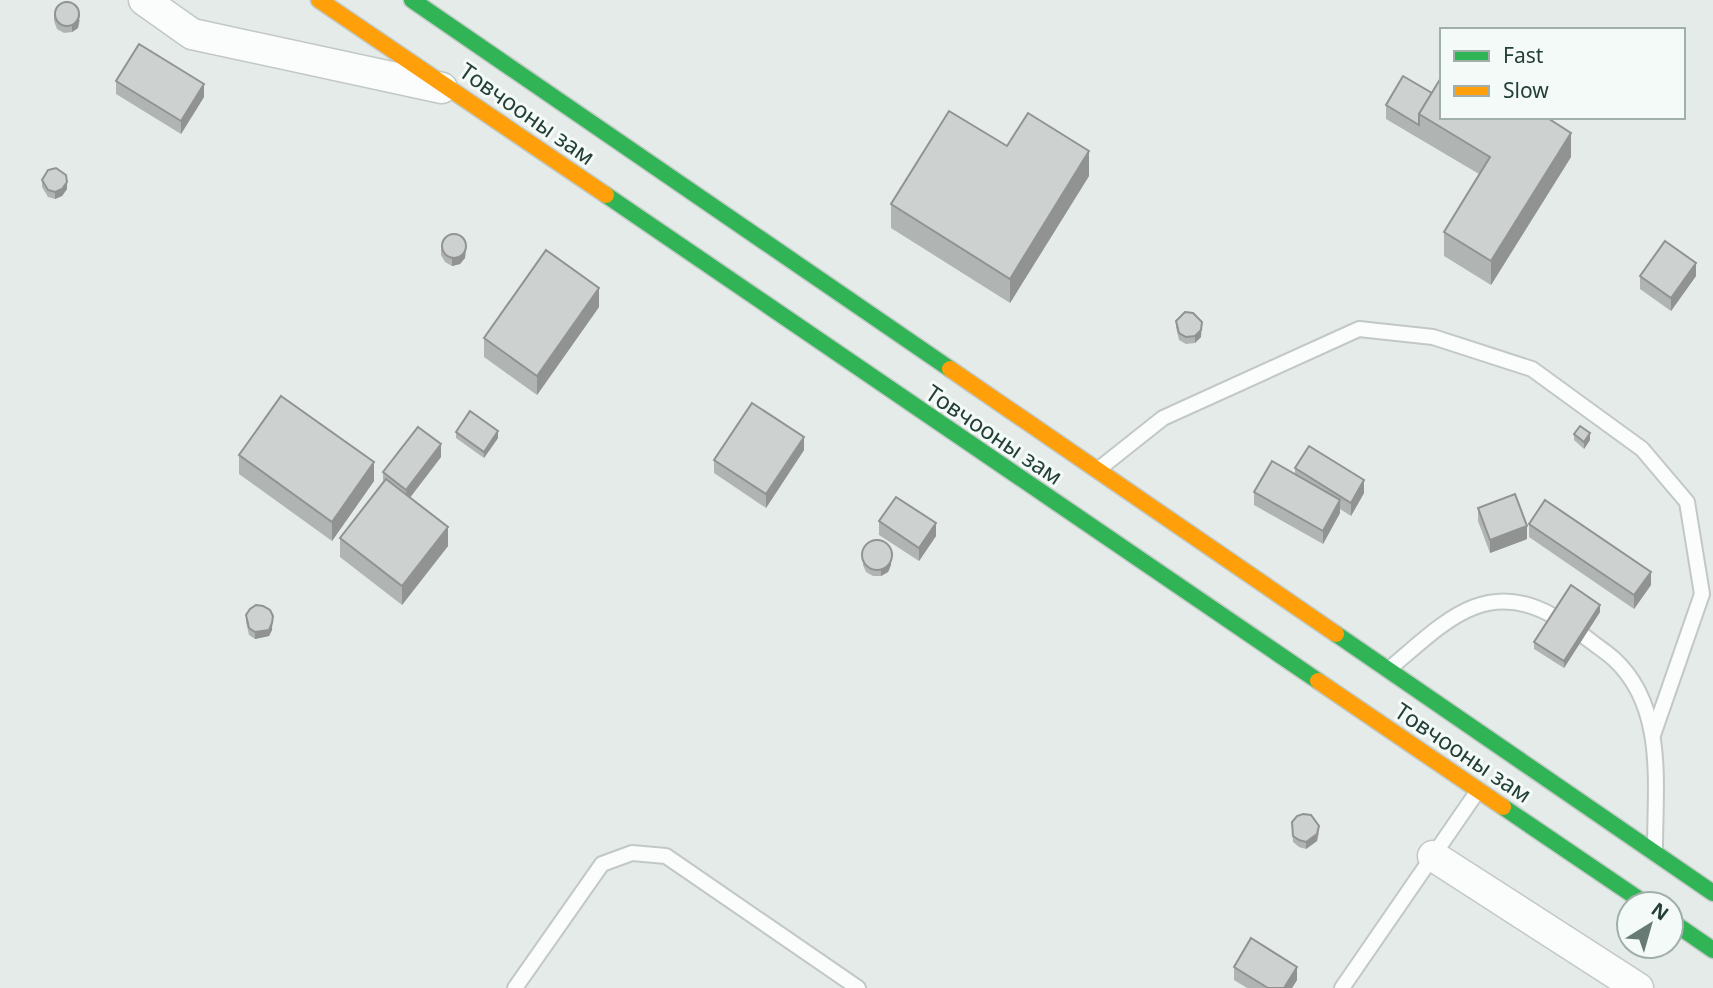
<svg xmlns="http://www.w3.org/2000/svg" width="1713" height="988" font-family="'Noto Sans',sans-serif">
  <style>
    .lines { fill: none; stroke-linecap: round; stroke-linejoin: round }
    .lane-casing { stroke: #c2c8c5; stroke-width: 18 }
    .street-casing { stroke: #c2c8c5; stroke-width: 33 }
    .fast-casing { stroke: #c1cac7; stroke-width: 19 }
    .slow-casing { stroke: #c1cac7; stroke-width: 19 }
    .lane { stroke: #fbfcfc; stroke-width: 14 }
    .street { stroke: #fbfcfc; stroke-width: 30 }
    .fast { stroke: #30b455; stroke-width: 16 }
    .slow { stroke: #ff9f0a; stroke-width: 16 }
    .wall { fill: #b0b5b3 }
    .shaded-wall { fill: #909392 }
    .building { fill: #cdd2d0; stroke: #909392; stroke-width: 2 }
    .labels { text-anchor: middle; stroke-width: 6; stroke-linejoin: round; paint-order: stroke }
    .street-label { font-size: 23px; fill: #233f36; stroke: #f4faf7 }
  </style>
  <rect width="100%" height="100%" fill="#e5ebe8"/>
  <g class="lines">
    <g class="lane-casing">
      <g id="lane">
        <polyline points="1100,468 1163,418 1359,329 1433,337 1532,369 1642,449 1687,502 1702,594 1653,735"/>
        <path d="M 1584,636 C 1594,644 1605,651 1614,659 C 1666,707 1655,785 1655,848"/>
        <path d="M 1389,669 C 1441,626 1484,575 1555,617"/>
        <polyline points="515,988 602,864 632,853 666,856 858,988"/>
        <polyline points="1342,988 1477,792"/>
      </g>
    </g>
    <g class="street-casing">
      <g id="street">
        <polyline points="144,0 192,34 442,88"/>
        <polyline points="1433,856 1638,988"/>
      </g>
    </g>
    <g class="fast-casing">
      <g id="fast">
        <polyline points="412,0 950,369"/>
        <polyline points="606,195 1318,681"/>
        <polyline points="1336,634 1713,893"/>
        <polyline points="1503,807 1646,904"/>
        <polyline points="1671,921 1713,950"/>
      </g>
    </g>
    <g class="slow-casing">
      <g id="slow">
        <polyline points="319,0 606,195"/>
        <polyline points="950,369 1336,634"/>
        <polyline points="1318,681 1503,807"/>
      </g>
    </g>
    <use href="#lane" class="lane"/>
    <use href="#street" class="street"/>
    <use href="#fast" class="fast"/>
    <use href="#slow" class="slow"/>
  </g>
  <g class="wall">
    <polygon points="54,15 80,20 78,28 72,32 64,33 57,29 54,21"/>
    <polygon points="116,81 204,97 181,134 116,94"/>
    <polygon points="1432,93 1571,157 1491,285 1444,256 1444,232 1479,174 1386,119 1386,105"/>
    <polygon points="1089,176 1010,303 891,228 891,204"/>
    <polygon points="42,180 67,189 62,196 55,199 48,197 42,187"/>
    <polygon points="441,249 466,250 465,258 460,264 452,266 445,262 441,255"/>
    <polygon points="1640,276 1696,276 1671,311 1640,289"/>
    <polygon points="599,307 537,395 484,357 484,338"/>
    <polygon points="1176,321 1201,337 1195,343 1186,344 1179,340 1176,327"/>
    <polygon points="456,432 498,438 484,458 456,438"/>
    <polygon points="1574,434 1590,440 1584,449 1574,440"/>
    <polygon points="804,450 766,508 714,473 714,460"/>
    <polygon points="239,455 374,481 332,541 239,474"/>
    <polygon points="441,457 410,497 448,546 402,605 340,557 340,538 383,482 383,472"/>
    <polygon points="1295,468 1364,493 1351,516 1340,509 1340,513 1323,544 1254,505 1254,492 1295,474"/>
    <polygon points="1478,508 1527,539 1490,553 1478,521"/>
    <polygon points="879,521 936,536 919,561 879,535"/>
    <polygon points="1529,524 1651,585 1634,609 1529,537"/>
    <polygon points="892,550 891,565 888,572 881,576 873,576 866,572 863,565 863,551"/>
    <polygon points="1600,612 1564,668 1534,649 1534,642"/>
    <polygon points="246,615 273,616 272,630 269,636 255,639 249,635 246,622"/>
    <polygon points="1292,822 1319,833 1317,841 1306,849 1299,847 1293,842"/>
    <polygon points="1234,967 1297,980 1292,988 1247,988 1234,980"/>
  </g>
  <g class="shaded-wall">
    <polygon points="80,13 78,28 72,32 72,26"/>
    <polygon points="204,84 204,97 181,134 181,121"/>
    <polygon points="1571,133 1571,157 1491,285 1491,261"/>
    <polygon points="1089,151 1089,176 1010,303 1010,279"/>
    <polygon points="67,182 67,189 62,196 55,199 55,192"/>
    <polygon points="466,244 465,258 460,264 452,266 452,259"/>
    <polygon points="1696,263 1696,276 1671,311 1671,298"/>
    <polygon points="599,288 599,307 537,395 537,376"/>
    <polygon points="1202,322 1201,337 1195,343 1195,336"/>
    <polygon points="498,431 498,438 484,458 484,452"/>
    <polygon points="1590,433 1590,440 1584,449 1584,442"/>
    <polygon points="804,437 804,450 766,508 766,494"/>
    <polygon points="441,444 441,457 406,503 406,490"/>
    <polygon points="374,462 374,481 332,541 332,522"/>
    <polygon points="1364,480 1364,493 1351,516 1351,503"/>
    <polygon points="1340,500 1340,513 1323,544 1323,531"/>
    <polygon points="936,523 936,536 919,561 919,548"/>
    <polygon points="1527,526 1527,539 1490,553 1490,540"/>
    <polygon points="448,527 448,546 402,605 402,586"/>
    <polygon points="891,558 891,565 888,572 881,576 881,569"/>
    <polygon points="1651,572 1651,585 1634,609 1634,595"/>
    <polygon points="1600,605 1600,612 1564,668 1564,661"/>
    <polygon points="272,623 272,630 269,636 255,639 255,632"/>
    <polygon points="1319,826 1317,841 1306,849 1306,842"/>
    <polygon points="1297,967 1297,980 1292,988 1284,988"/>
  </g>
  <g class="building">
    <circle cx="67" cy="14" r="12"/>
    <polygon points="139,44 204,84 181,121 116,81"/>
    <polygon points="1403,76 1432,93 1419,114 1419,125 1386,105"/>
    <polygon points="1442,76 1442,117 1546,117 1571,133 1491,261 1444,232 1490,157 1419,114"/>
    <polygon points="949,111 1007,146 1028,113 1089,151 1010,279 891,204"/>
    <polygon points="56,168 66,175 67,182 62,189 55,192 48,190 42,180 48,170"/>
    <circle cx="454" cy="246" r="12"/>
    <polygon points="1665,241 1696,263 1671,298 1640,276"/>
    <polygon points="546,250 599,288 537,376 484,338"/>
    <polygon points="1185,312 1193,313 1202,322 1201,330 1195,336 1186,337 1179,333 1176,321"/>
    <polygon points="281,396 374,462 332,522 239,455"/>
    <polygon points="752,403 804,437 766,494 714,460"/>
    <polygon points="470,411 498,431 484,452 456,432"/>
    <polygon points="1580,426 1590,433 1584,442 1574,434"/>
    <polygon points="418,427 441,444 406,490 383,472"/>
    <polygon points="1309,446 1364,480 1351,503 1295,468"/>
    <polygon points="1272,461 1340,500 1323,531 1254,492"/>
    <polygon points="386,479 448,527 402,586 340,538"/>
    <polygon points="1515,494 1527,526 1490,540 1478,508"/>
    <polygon points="896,497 936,523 919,548 879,521"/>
    <polygon points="1545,500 1651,572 1634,595 1529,524"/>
    <circle cx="877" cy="555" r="15"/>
    <polygon points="1571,585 1600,605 1564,661 1534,642"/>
    <polygon points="256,605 263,606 270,610 273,616 272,623 269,630 255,632 249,628 246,615 250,609"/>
    <polygon points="1303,814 1311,815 1319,826 1317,834 1306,842 1299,840 1293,836 1292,822 1297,816"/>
    <polygon points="1251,938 1297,967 1284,988 1268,988 1234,967"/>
  </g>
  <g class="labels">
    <g class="street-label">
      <text transform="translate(527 114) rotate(35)" y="8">Товчооны зам</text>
      <text transform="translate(994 435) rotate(34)" y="8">Товчооны зам</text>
      <text transform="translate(1463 753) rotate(34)" y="8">Товчооны зам</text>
    </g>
  </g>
  <rect x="1440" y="28" width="245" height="91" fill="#f4faf7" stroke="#a0afaa" stroke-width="2"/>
  <rect x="1454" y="51" width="35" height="10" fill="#30b455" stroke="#a0afaa" stroke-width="2"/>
  <text x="1503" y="63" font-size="21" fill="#233f36">Fast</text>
  <rect x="1454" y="86" width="35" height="10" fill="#ff9f0a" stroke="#a0afaa" stroke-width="2"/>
  <text x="1503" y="98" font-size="21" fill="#233f36">Slow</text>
  <g transform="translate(1650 925) rotate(37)"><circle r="33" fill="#f4faf7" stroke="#a0afaa" stroke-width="2"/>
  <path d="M0-5L12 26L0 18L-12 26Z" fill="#677b74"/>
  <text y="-10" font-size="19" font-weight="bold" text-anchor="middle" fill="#233f36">N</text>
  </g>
</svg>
